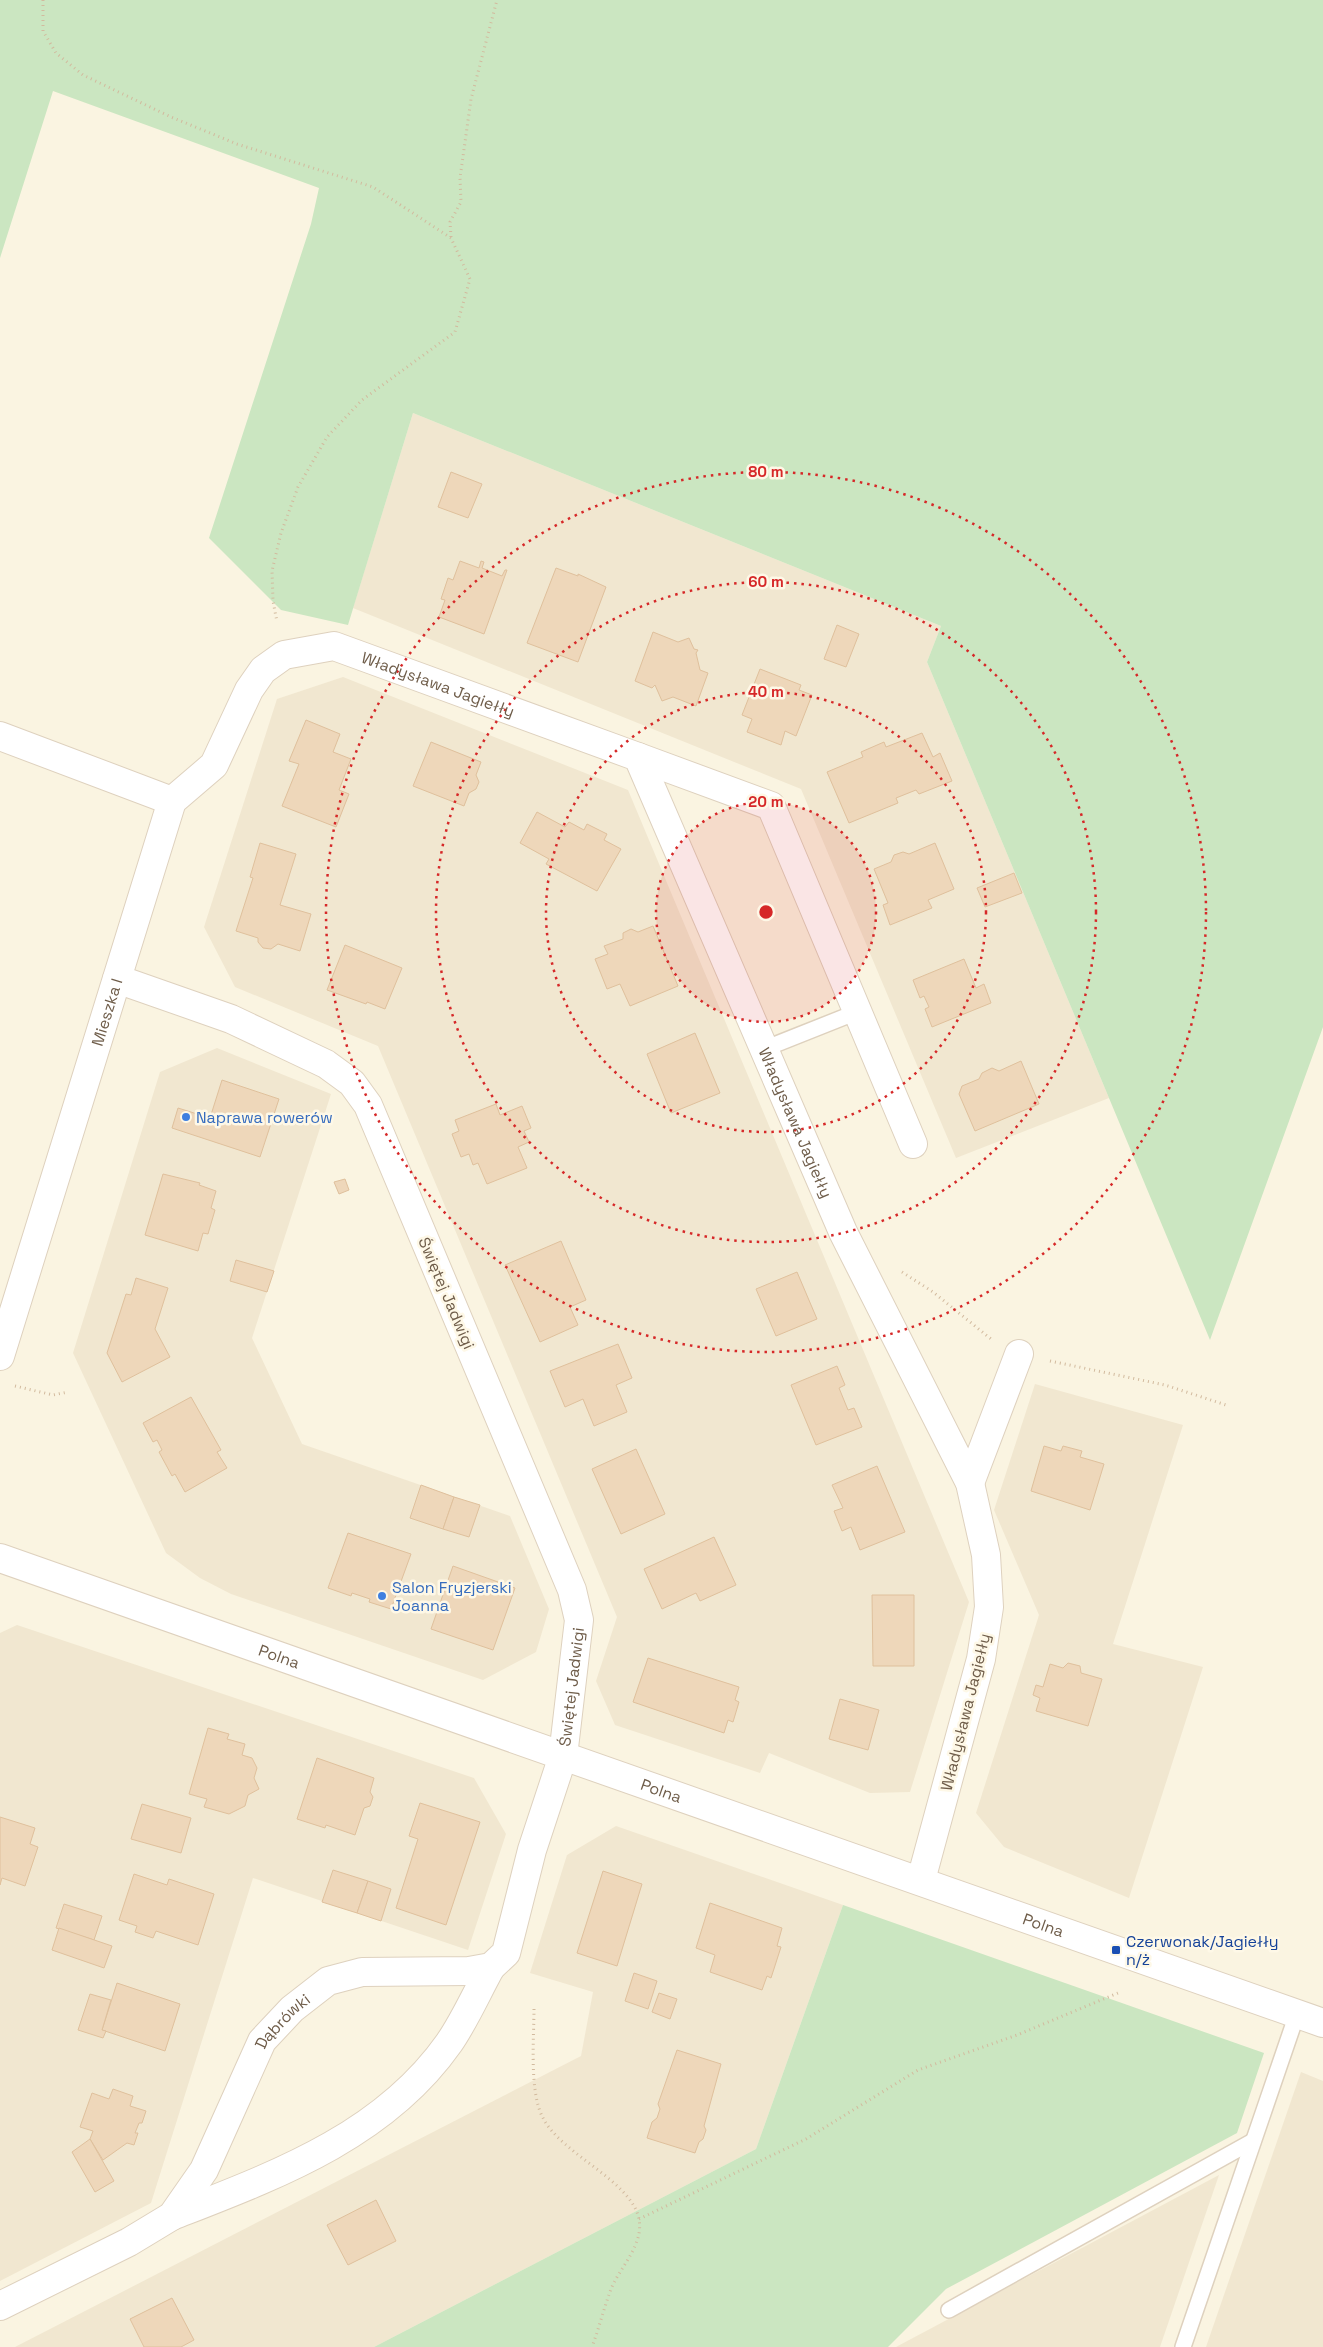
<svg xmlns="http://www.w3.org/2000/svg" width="1323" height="2347" font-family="'Space Grotesk',sans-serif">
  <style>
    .residential { fill: #f1e7d0 }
    .green { fill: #cbe6c1 }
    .building { fill: #eed7ba; stroke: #dfc09c }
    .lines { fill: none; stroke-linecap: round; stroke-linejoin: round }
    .service-casing { stroke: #ded1be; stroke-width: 18 }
    .minor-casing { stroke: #ded1be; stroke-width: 30 }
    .path { stroke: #d2ba9e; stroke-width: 3; stroke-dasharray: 1 4; stroke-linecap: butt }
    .service { stroke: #fff; stroke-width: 15 }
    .minor { stroke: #fff; stroke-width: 28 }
    .ring { fill: none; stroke: #d62828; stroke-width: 2.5; stroke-dasharray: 2.5 5 }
    .shop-dot { fill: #3f7fe0; stroke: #fef8e7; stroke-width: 2 }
    .transit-dot { fill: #1a4fb4; stroke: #fef8e7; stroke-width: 2 }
    .labels { text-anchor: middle; stroke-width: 5; stroke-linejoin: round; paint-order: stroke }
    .street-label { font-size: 16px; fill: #6f5d4a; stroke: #fef8e7 }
    .shop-label { font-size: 16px; fill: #366cbe; stroke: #fef8e7; text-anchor: start }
    .transit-label { font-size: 16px; fill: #164399; stroke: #fef8e7; text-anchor: start }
    .centre { fill: #d62828; stroke: #fef8e7; stroke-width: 2.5 }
    .ring-label { font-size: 15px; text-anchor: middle; font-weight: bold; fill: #d62828; stroke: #fef8e7; stroke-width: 5; stroke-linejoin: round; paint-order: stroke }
  </style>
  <rect width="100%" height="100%" fill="#faf4e1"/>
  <g class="residential">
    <polygon points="413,413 941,626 927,662 1109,1098 956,1158 801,789 353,608"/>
    <polygon points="343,677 628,790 969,1602 910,1792 870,1793 769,1753 760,1773 615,1725 596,1681 617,1617 378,1046 235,987 204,927 277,699"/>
    <polygon points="217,1048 331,1094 252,1338 302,1444 510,1516 549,1609 536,1652 483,1680 231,1594 200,1578 166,1553 73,1353 160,1072"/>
    <polygon points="1035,1384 1183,1425 1113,1644 1203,1667 1129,1898 1004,1847 976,1813 1039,1615 994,1510"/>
    <polygon points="17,1625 474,1778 506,1834 468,1950 253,1878 151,2203 0,2281 0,1633"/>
    <polygon points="616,1826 843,1905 756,2149 374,2347 15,2347 581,2056 593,1992 530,1973 567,1855"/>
    <polygon points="1301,2072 1323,2081 1323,2347 1206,2347"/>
    <polygon points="1219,2175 1160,2347 896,2347"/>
  </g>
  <g class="green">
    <polygon points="0,0 1323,0 1323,1027 1210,1340 927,662 941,626 413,413 348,625 281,610 209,538 311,224 319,188 53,91 0,258"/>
    <polygon points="843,1905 1264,2053 1237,2133 946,2289 888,2347 374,2347 756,2149"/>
  </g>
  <g class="building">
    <polygon points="451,472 482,484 468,518 438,507"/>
    <polygon points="460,561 479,568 481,561 484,562 482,568 502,576 505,570 507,570 484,634 439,617 445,600 441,599 448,578 453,580"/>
    <polygon points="556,568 578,576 578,574 606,587 578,662 527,643"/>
    <polygon points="837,625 859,634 846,667 824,659"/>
    <polygon points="653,632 678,642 689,638 694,649 698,650 696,653 700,670 708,673 696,706 673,697 662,701 655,685 652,688 635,681"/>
    <polygon points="760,669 801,685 799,690 812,695 796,736 785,731 781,745 747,732 752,719 742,715"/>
    <polygon points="306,720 340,734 333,752 351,759 339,790 349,794 336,827 282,806 299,764 289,761"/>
    <polygon points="922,733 933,757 940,753 952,781 919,794 916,790 896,798 898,803 849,823 827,772 863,757 861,752 884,742 886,747"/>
    <polygon points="431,742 481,762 476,775 479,782 476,789 469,793 464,806 413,786"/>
    <polygon points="537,812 565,827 569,822 584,830 587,824 607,834 604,840 621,849 597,891 546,864 549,859 520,843"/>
    <polygon points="260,843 296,854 280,905 311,914 300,951 278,944 271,949 263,948 258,942 258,938 236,931 253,878 250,877"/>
    <polygon points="935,843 954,889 928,900 932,908 890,925 883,905 888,903 874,869 891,862 894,855 903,852 909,854"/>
    <polygon points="1014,873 1022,893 985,907 977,888"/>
    <polygon points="653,926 678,986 630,1006 620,984 607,989 595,959 608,954 604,946 623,939 623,933 631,929 638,932"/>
    <polygon points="345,945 402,968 385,1009 367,1002 366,1004 327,990"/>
    <polygon points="964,959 976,988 984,984 991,1003 932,1027 925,1009 929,1007 924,996 920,998 913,980"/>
    <polygon points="695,1033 720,1093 671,1113 647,1054"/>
    <polygon points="1021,1061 1039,1104 975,1131 959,1094 962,1086 979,1079 982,1073 992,1068 999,1071"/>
    <polygon points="222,1080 279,1099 260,1157 172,1128 178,1108 210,1118"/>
    <polygon points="496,1104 500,1115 522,1106 531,1128 524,1131 529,1142 518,1147 527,1168 487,1184 478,1163 473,1165 469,1154 461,1157 452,1134 459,1131 455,1120"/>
    <polygon points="163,1174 200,1183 199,1185 216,1191 211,1208 215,1210 208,1234 203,1233 198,1251 145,1235"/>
    <polygon points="345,1179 349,1190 339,1194 334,1182"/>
    <polygon points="561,1241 586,1300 570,1307 578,1325 540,1342 505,1265"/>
    <polygon points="236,1260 274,1271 267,1292 230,1281"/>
    <polygon points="797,1272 817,1319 776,1336 756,1289"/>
    <polygon points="136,1278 168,1288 155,1329 170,1357 122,1382 107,1353 126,1294 131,1295"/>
    <polygon points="618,1344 632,1378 616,1385 627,1412 594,1426 583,1399 565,1407 550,1371"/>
    <polygon points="837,1366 845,1385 839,1388 848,1410 854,1408 862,1427 816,1445 791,1385"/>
    <polygon points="191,1397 221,1450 217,1452 227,1468 185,1492 175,1474 172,1476 159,1452 162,1450 157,1440 153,1442 143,1423"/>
    <polygon points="1044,1446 1061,1451 1063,1446 1082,1451 1080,1457 1104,1464 1090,1510 1031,1491"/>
    <polygon points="636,1449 665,1514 621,1534 592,1469"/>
    <polygon points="877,1466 905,1532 860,1550 851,1527 842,1531 834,1511 843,1508 832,1485"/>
    <polygon points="421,1485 454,1497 443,1529 410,1518"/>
    <polygon points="454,1497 480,1505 469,1537 443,1529"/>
    <polygon points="348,1533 411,1554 391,1609 369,1602 370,1599 352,1593 351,1596 328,1588"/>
    <polygon points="714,1537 736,1585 700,1601 696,1593 662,1609 644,1569"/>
    <polygon points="453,1566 515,1588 493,1650 431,1629"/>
    <polygon points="872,1595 914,1595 914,1666 873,1666"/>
    <polygon points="648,1658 739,1687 735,1700 739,1702 733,1722 728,1720 724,1733 633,1702"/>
    <polygon points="1068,1663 1080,1666 1081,1673 1102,1679 1088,1726 1036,1711 1040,1698 1033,1695 1036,1685 1043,1687 1050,1664 1063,1668"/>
    <polygon points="840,1699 879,1710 868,1750 829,1739"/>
    <polygon points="208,1728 229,1734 227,1739 245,1744 242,1755 252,1758 257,1768 254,1778 259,1789 248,1795 245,1806 229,1814 204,1807 207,1799 189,1794"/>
    <polygon points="317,1758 374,1778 370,1792 373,1797 370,1806 364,1808 355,1835 326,1825 325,1828 297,1819"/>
    <polygon points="420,1803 480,1822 446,1925 396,1908 418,1839 409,1836"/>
    <polygon points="142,1804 191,1818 181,1853 131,1839"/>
    <polygon points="0,1817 35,1828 30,1844 38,1847 25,1886 2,1878 0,1885"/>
    <polygon points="333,1870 368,1881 357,1913 322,1902"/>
    <polygon points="603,1871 642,1884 617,1966 577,1953"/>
    <polygon points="134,1874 167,1885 169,1879 214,1894 198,1945 156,1931 153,1938 135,1932 137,1926 119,1920"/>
    <polygon points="368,1881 391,1889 381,1921 357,1913"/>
    <polygon points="710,1903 782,1928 777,1946 781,1947 771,1978 767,1976 762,1990 710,1972 715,1955 696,1948"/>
    <polygon points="64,1904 102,1916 94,1940 56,1928"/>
    <polygon points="59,1928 112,1946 104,1968 52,1950"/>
    <polygon points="634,1973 657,1981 648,2009 625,2001"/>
    <polygon points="117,1983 180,2004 165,2051 102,2030"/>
    <polygon points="659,1993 677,1999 670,2019 652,2012"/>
    <polygon points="90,1994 111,2000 102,2030 106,2031 103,2038 78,2030"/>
    <polygon points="677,2050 721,2064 704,2126 706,2130 703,2139 699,2142 695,2153 647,2138 652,2122 657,2118 660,2109 658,2104"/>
    <polygon points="113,2089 133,2096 130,2106 146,2111 142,2123 139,2123 135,2133 138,2133 134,2145 127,2143 103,2160 90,2139 93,2131 80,2127 92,2093 109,2099"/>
    <polygon points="90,2139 114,2181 95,2192 72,2152"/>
    <polygon points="376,2200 396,2241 348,2265 327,2225"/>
    <polygon points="172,2298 194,2340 181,2347 144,2347 130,2319"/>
  </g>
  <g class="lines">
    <g class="service-casing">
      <g id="service">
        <polyline points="764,1049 857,1012"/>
        <polyline points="949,2310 1253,2141"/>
        <polyline points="1183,2347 1297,2014"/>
      </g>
    </g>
    <g class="minor-casing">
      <g id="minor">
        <polyline points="0,736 172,801"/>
        <polyline points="638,757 771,806 913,1144"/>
        <path id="s1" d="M 0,1356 L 172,801 L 214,765 L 249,690 L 263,670 L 284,655 L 334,646 L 638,757 L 843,1232 L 970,1483 L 986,1555 L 989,1607 L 981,1659 L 921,1880"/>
        <polyline points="970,1483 1019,1354"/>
        <path id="s2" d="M 0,1558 L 1323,2023"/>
        <path d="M 172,2216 C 274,2176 383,2137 449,2043 C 465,2020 477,1992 491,1967"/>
        <path id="s3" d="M 0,2306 L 129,2242 L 172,2216 L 204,2170 L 262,2041 L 292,2009 L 328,1981 L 362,1972 L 469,1971 L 491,1967 L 506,1953 L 532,1850 L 563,1756 L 579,1620 L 572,1590 L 368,1105 L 352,1083 L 326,1064 L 231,1019 L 117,979"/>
      </g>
    </g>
    <g class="path">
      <polyline points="43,0 43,31 56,53 83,75 171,117 237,144 373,187 451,238 470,279 455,332 362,400 327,437 298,487 281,533 272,571 273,601 277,622"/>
      <polyline points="451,237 450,222 461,202 460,178 471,99 497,0"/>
      <polyline points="902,1272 933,1292 991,1339"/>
      <polyline points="1050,1361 1165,1385 1226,1405"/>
      <polyline points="15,1386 53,1395 68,1392"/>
      <path d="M 534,2009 C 534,2038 529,2092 543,2118 C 562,2155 631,2180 639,2219 C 644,2245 620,2267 611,2289 C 604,2308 599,2328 592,2347"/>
      <polyline points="639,2219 806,2139 918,2070 1017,2035 1118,1993"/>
    </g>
    <use href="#service" class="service"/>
    <use href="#minor" class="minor"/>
  </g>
  <circle cx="766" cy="912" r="110" fill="#d62828" fill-opacity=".12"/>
  <g class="ring">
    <circle cx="766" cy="912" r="110"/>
    <circle cx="766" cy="912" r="220"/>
    <circle cx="766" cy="912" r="330"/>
    <circle cx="766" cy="912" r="440"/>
  </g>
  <g class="shop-dot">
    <circle cx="186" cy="1117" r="5"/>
    <circle cx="382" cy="1596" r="5"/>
  </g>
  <rect class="transit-dot" x="1111" y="1945" width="10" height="10" rx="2.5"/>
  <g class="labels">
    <g class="street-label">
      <text dy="6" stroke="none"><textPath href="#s1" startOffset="931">Władysława Jagiełły</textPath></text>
      <text dy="6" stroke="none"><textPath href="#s1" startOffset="360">Mieszka I</textPath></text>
      <text dy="6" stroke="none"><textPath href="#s1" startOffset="1542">Władysława Jagiełły</textPath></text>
      <text transform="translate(447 1293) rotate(67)" y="6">Świętej Jadwigi</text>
      <text dy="6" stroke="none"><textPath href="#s2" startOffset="296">Polna</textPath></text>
      <text dy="6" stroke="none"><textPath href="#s3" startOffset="941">Świętej Jadwigi</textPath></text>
      <text transform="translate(965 1712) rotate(-76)" y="6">Władysława Jagiełły</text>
      <text dy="6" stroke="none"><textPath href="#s2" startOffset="701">Polna</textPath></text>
      <text dy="6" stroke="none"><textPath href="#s2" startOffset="1106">Polna</textPath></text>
      <text dy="6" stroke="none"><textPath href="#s3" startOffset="420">Dąbrówki</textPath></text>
    </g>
    <g class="shop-label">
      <text x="196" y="1123">Naprawa rowerów</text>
      <text x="392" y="1593">Salon Fryzjerski<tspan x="392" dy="18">Joanna</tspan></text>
    </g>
    <g class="transit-label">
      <text x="1126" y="1947">Czerwonak/Jagiełły<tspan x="1126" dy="18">n/ż</tspan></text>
    </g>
  </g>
  <circle cx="766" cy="912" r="8" class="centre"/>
  <g class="ring-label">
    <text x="766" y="477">80 m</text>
    <text x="766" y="587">60 m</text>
    <text x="766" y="697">40 m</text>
    <text x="766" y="807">20 m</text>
  </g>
</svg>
